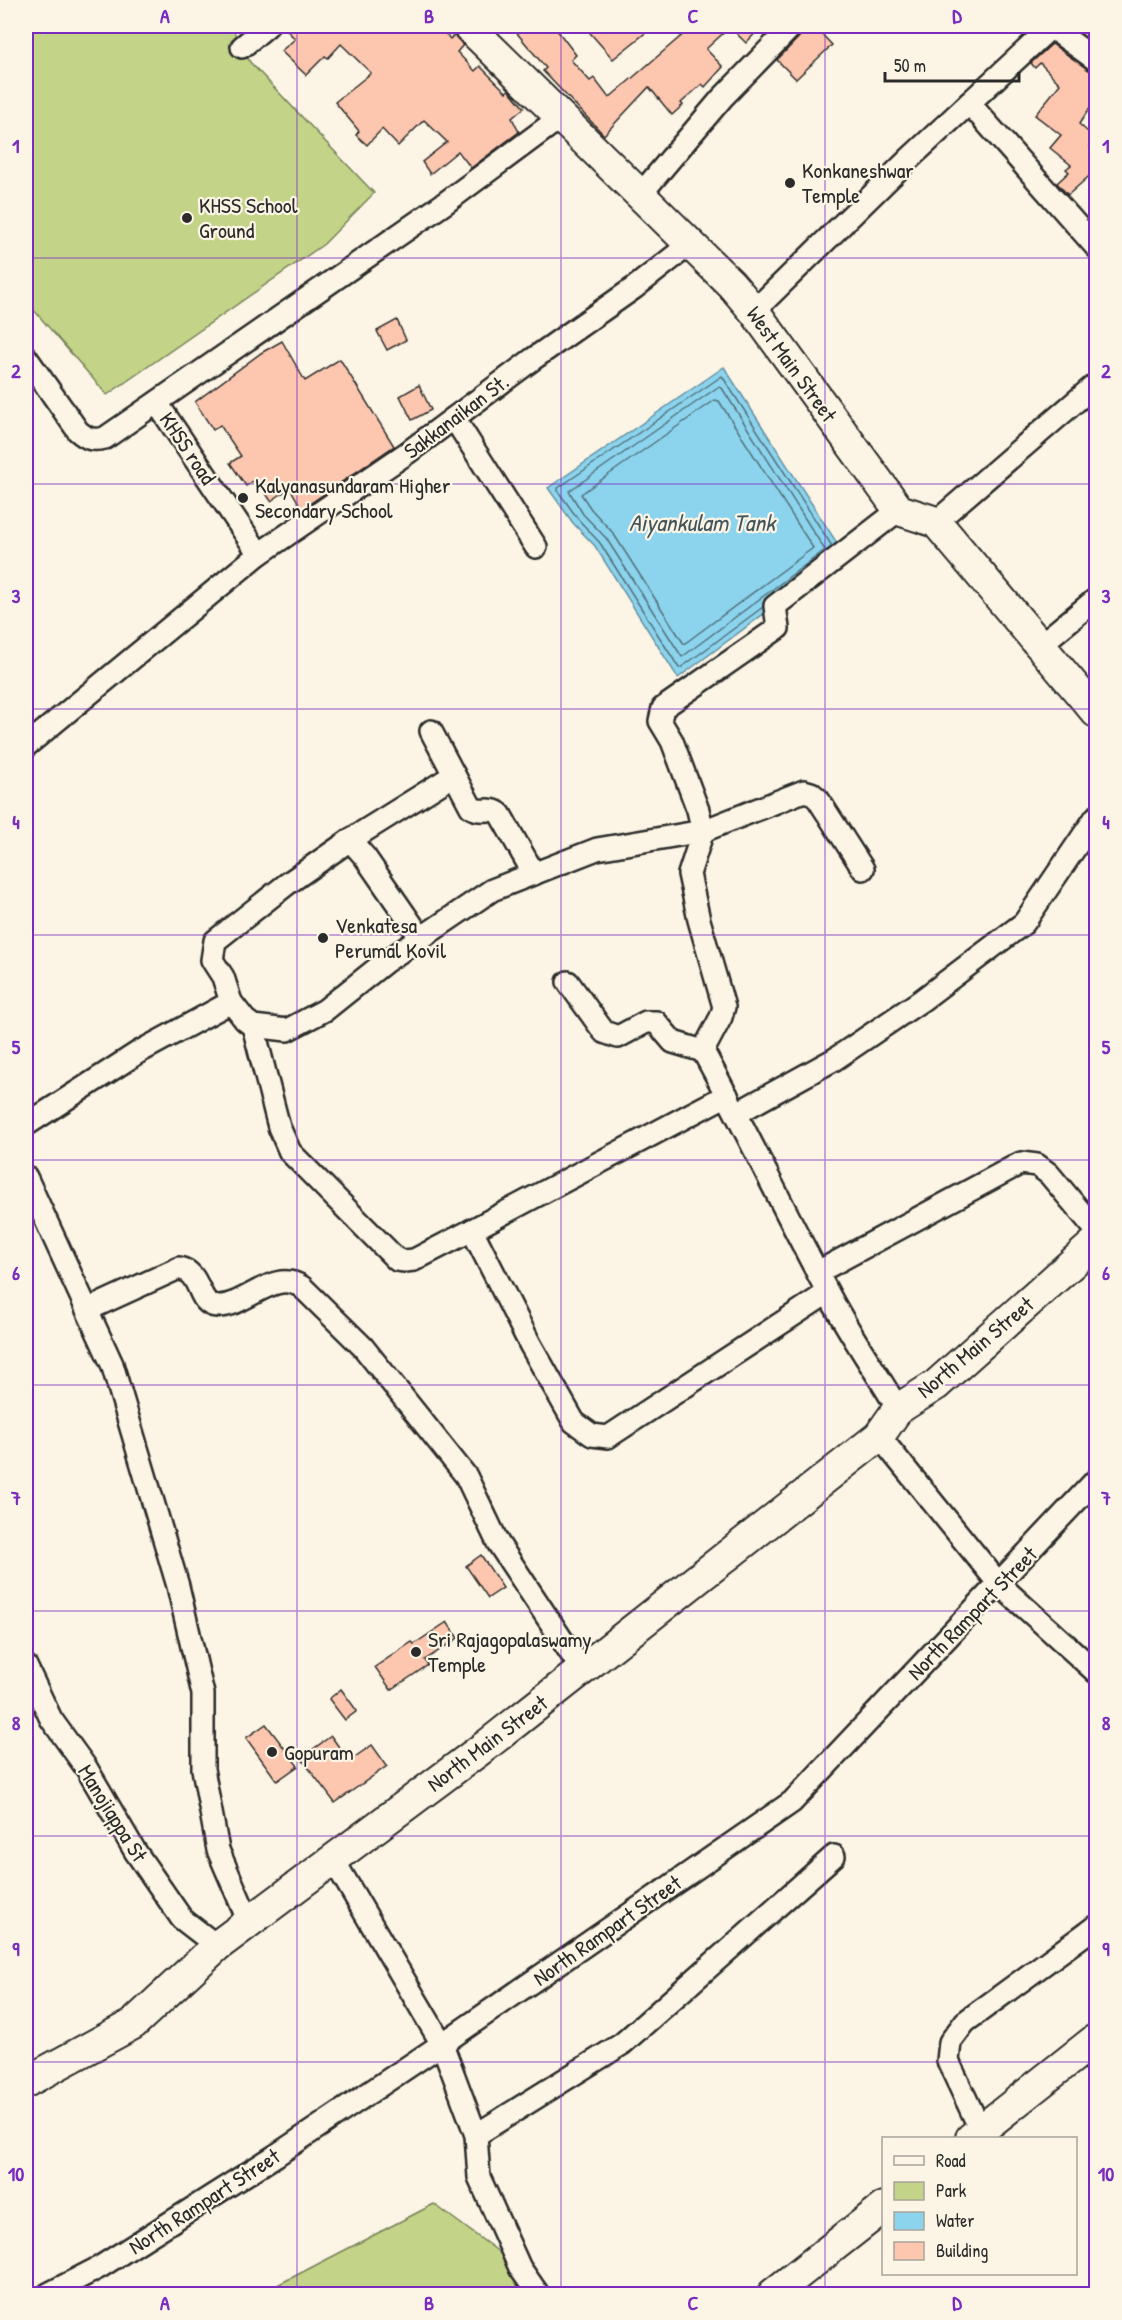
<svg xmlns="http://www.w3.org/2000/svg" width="1122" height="2320" font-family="'Patrick Hand',sans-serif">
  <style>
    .green { fill: #c3d488; stroke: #77805a; stroke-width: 1.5 }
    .water { fill: #8cd4ee; stroke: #6590a0; stroke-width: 1.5 }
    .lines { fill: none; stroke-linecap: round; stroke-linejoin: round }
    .shore { stroke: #526f79; stroke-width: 1.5 }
    .building { fill: #fdc7af; stroke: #2b2b2b; stroke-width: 1.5 }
    .street-casing { stroke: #2b2b2b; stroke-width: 26 }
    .secondary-casing { stroke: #2b2b2b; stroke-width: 34 }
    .street { stroke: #fcf5e5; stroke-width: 21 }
    .secondary { stroke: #fcf5e5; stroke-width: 30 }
    .grid { fill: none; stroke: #7b2cbf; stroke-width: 1.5; stroke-opacity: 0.55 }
    .poi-dot { fill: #2b2b2b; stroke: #fcf5e5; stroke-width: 2 }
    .labels { text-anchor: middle; stroke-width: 4.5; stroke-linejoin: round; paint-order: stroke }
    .poi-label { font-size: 22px; fill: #2b2b2b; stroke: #fcf5e5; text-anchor: start }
    .street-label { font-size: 22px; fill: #2b2b2b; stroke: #fcf5e5 }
    .water-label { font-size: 24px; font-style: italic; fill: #43555c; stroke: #fcf5e5 }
    .neatline { fill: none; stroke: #7b2cbf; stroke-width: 2 }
    .grid-label { font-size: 20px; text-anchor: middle; font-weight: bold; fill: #7b2cbf }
  </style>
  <rect width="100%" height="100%" fill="#fcf5e5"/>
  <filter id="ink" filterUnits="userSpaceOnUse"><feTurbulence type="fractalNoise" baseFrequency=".0167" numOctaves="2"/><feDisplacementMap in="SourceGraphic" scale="12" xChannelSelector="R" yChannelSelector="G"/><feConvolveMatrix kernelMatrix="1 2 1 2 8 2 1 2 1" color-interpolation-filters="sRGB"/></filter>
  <g filter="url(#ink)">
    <g class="green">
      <polygon points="26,26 231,26 250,62 374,193 324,244 107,395 26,301"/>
      <polygon points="434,2204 511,2261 522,2294 260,2294"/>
    </g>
    <polygon class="water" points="724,367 844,554 678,678 595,546 573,523 548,488"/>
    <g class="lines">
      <g class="shore">
        <polygon points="718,387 722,388 825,550 682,657 606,538 583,514 569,491"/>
        <polygon points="715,400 719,401 813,548 684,644 613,533 591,509 581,494"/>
        <polyline points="763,607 682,667 679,668 600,543 578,519 558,491 558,488 722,376 832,546"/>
      </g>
    </g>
    <g class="building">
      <polygon points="283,26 438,26 450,39 454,35 463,45 457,52 475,71 480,66 506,92 509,90 524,108 512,118 519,132 471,168 458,151 430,174 422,162 447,142 424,120 398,146 382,129 367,145 356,135 359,131 335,102 371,73 341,44 328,58 325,56 306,75 281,51 295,39"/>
      <polygon points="511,26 554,26 576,55 571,60 590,81 594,78 609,98 693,26 762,26 746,43 730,27 706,49 723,67 705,87 702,84 681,103 683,105 672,115 649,87 604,135 543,71 546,68"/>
      <polygon points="584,26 654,26 613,59"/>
      <polygon points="804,26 814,26 832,45 796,79 777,60 801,35"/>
      <polygon points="1070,26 1096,26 1096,45"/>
      <polygon points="1052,44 1089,70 1096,72 1096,99 1079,124 1096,139 1090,147 1096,155 1096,170 1068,195 1057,183 1069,172 1066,169 1071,165 1050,148 1061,135 1035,115 1060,84 1040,63 1035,68 1031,63"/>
      <polygon points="397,320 406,340 387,350 377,331"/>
      <polygon points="282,341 305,381 340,359 394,446 302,509 290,488 271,501 256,479 246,486 230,463 241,456 220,425 213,430 195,402 261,353"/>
      <polygon points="419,385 431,410 412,420 400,396"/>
      <polygon points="481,1555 503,1588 488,1598 466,1566"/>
      <polygon points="447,1622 458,1638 425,1660 428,1665 391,1690 375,1667 412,1642 414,1644"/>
      <polygon points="341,1689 357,1711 345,1720 329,1699"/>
      <polygon points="266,1724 298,1766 277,1781 246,1738"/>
      <polygon points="331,1736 349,1761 372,1745 387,1766 335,1803 301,1758"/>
    </g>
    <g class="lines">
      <g class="street-casing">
        <g id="street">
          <polyline points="1049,26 1096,60"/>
          <polyline points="242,47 267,26"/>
          <polyline points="969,103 1096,247"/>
          <polyline points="640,195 722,98 792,26"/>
          <polyline points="754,311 910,158 1051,27"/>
          <path d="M 26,357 L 78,431 C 87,439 93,441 105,438 L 445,203 L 561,117"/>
          <polyline points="157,403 259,554"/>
          <polyline points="454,418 536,547"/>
          <polyline points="936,522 1096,384"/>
          <polyline points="1039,646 1096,599"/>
          <path d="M 431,731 L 471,807 C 480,814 491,806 500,814 L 534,874"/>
          <polyline points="26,746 259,554 407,453 533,359 634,288 690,244"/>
          <polyline points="350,840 454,775"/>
          <polyline points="568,982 604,1032 618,1037 646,1022 656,1022 673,1042 703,1051"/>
          <polyline points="231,1002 245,1020 253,1026 287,1030 325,1010 385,962 421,938"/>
          <polyline points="253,1026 279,1127 290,1152 397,1260 405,1261 414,1260 472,1230"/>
          <polyline points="727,1095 472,1230 530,1344 574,1422 592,1435 608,1437 827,1293"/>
          <polyline points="737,1113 835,1059 922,1000 1024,923 1096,817"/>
          <polyline points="26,1125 139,1052 231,1002 223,977 212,960 215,941 287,884 350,840 365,857 421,938 492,890 597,849 703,831 804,791 811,793 818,799 863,869"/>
          <polyline points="26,1177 112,1364 178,1586 203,1694 203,1769 218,1850 249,1922"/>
          <polyline points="818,1272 1021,1163 1037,1165 1049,1174 1096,1230"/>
          <path d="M 87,1310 L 179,1268 C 203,1273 196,1305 217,1306 C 246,1307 274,1268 302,1287 L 363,1347 L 466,1476 L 498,1543 L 582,1670"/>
          <path d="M 898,1409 C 875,1370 848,1332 827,1291 C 785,1212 746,1130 703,1051 L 721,1017 L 724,1007 L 699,920 L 689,874 L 703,831 L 698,810 L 672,741 L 660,721 L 663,708 L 778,628 L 775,606 L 899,510"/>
          <polyline points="879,1436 999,1584 1096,1672"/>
          <polyline points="26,1666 51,1719 87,1769 135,1851 182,1919 217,1946"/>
          <polyline points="333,1859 442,2044 476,2135 479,2177 520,2268 538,2294"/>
          <polyline points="981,2131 948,2061 950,2042 965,2022 1096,1926"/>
          <polyline points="476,2135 622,2044 834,1856"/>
          <polyline points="48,2294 100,2267 275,2156 442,2044 792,1802 1096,1480"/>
        </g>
      </g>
      <g class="secondary-casing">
        <g id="secondary">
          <polyline points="468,26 731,284 754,311 899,510 936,522 1096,712"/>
          <polyline points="26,2082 133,2024 217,1946 488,1744 879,1436 898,1409 936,1385 1096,1242"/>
          <polyline points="971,2138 1096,2039"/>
          <polyline points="773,2294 884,2207"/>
        </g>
      </g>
      <use href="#street" class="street"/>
      <use href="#secondary" class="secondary"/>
    </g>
  </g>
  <path class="grid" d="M 297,26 L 297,2294M 561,26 L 561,2294M 825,26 L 825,2294M 26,258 L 1096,258M 26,484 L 1096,484M 26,709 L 1096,709M 26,935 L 1096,935M 26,1160 L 1096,1160M 26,1385 L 1096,1385M 26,1611 L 1096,1611M 26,1836 L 1096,1836M 26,2062 L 1096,2062"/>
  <g class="poi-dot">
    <circle cx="790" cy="183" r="6"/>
    <circle cx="187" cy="218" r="6"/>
    <circle cx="243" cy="498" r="6"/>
    <circle cx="323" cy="938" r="6"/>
    <circle cx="416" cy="1652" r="6"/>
    <circle cx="272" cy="1752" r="6"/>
  </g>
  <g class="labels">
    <g class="poi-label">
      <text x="802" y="178">Konkaneshwar<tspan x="802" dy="25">Temple</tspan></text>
      <text x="199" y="213">KHSS School<tspan x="199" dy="25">Ground</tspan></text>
      <text x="255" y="493">Kalyanasundaram Higher<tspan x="255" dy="25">Secondary School</tspan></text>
      <text x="335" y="933">Venkatesa<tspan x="335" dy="25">Perumal Kovil</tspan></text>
      <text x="428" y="1647">Sri Rajagopalaswamy<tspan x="428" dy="25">Temple</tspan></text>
      <text x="284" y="1760">Gopuram</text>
    </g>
    <g class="street-label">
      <text transform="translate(792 364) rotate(54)" y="8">West Main Street</text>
      <text transform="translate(456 416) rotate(-37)" y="8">Sakkanaikan St.</text>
      <text transform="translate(188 448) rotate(56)" y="8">KHSS road</text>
      <text transform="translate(975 1347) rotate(-40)" y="8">North Main Street</text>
      <text transform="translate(972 1613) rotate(-46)" y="8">North Rampart Street</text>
      <text transform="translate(487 1743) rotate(-37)" y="8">North Main Street</text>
      <text transform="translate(113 1813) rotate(58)" y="8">Manojiappa St</text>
      <text transform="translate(607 1930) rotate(-35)" y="8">North Rampart Street</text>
      <text transform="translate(204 2201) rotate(-33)" y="8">North Rampart Street</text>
    </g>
    <g class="water-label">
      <text x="702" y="531">Aiyankulam Tank</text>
    </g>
  </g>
  <rect width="1122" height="2320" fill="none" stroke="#fcf5e5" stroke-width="66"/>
  <rect x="882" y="2137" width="195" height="138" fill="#fcf5e5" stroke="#a8a49b" stroke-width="1.5"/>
  <rect x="894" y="2156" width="30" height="9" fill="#fcf5e5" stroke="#a8a49b" stroke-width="1.5"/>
  <text x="936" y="2167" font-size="18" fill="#2b2b2b">Road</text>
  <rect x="894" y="2182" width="30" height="18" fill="#c3d488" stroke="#a8a49b" stroke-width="1.5"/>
  <text x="936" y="2197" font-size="18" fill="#2b2b2b">Park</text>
  <rect x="894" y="2212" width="30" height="18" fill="#8cd4ee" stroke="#a8a49b" stroke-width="1.5"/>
  <text x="936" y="2227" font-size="18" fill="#2b2b2b">Water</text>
  <rect x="894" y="2242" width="30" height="18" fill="#fdc7af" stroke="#a8a49b" stroke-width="1.5"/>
  <text x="936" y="2257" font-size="18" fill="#2b2b2b">Building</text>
  <path d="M885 72v9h134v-9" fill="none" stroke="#2b2b2b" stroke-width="3"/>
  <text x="894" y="72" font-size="18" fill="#2b2b2b" stroke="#fcf5e5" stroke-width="4.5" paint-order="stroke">50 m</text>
  <rect x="33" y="33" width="1056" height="2254" class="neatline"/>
  <g class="grid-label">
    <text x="165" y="23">A</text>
    <text x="429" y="23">B</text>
    <text x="693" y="23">C</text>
    <text x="957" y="23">D</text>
    <text x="16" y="153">1</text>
    <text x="1106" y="153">1</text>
    <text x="16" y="378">2</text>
    <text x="1106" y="378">2</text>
    <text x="16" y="603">3</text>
    <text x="1106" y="603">3</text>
    <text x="16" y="829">4</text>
    <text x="1106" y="829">4</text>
    <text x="16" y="1054">5</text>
    <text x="1106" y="1054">5</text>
    <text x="16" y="1280">6</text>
    <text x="1106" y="1280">6</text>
    <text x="16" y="1505">7</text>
    <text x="1106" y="1505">7</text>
    <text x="16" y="1730">8</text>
    <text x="1106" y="1730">8</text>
    <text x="16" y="1956">9</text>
    <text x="1106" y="1956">9</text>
    <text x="16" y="2181">10</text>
    <text x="1106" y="2181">10</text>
    <text x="165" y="2310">A</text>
    <text x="429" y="2310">B</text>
    <text x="693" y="2310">C</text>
    <text x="957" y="2310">D</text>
  </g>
</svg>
